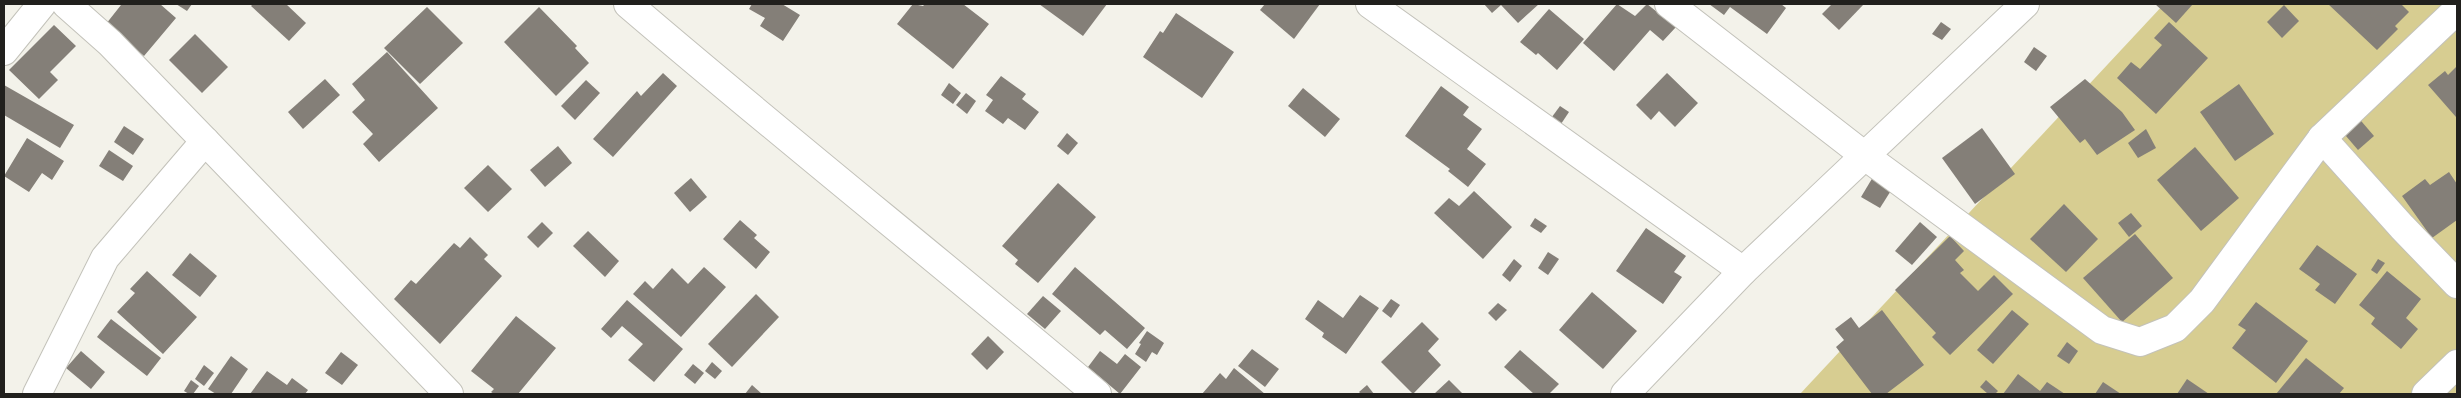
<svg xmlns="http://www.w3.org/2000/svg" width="2461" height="398" font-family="'Fira Sans Condensed',sans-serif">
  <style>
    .green { fill: #d7cd91 }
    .building { fill: #847f78 }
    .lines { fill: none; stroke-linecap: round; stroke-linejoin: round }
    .minor-casing { stroke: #c3c2ba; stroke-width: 30 }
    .minor { stroke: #fff; stroke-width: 28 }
  </style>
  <rect width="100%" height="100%" fill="#f3f2ea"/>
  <polygon class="green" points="2164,4 2457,4 2457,394 1800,394"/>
  <g class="building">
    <polygon points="120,4 160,4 176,18 144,56 106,24 121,5"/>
    <polygon points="176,4 192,4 187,11"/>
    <polygon points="253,4 286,4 306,23 289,41 251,6"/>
    <polygon points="752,4 782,4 800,15 783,41 760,26 765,18 749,9"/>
    <polygon points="913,4 923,6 925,4 963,4 989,24 953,69 897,24"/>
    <polygon points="1039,4 1107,4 1083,36"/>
    <polygon points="1265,4 1320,4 1294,39 1260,10"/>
    <polygon points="1484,4 1539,4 1518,23 1501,5 1492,13"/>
    <polygon points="1617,4 1635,16 1647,4 1676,27 1663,41 1650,30 1614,71 1583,43"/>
    <polygon points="1709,4 1781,4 1786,8 1767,34 1730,7 1724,15"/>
    <polygon points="1832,4 1864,4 1839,30 1822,14"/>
    <polygon points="2155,4 2193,4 2176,23"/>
    <polygon points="2328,4 2401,4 2409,12 2395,26 2398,29 2377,50"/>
    <polygon points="2284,5 2299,21 2282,38 2267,22"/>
    <polygon points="427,7 463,43 420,84 384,48"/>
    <polygon points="539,7 577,46 575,48 589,63 556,96 504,42"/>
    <polygon points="1549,9 1584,39 1557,70 1538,53 1536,55 1520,42"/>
    <polygon points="1176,13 1234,52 1202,98 1143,57 1160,31 1163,33"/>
    <polygon points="1941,22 1951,29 1942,40 1932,34"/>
    <polygon points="2169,22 2208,58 2156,114 2117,78 2131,62 2140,69 2162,45 2154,38"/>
    <polygon points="54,25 76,46 50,72 58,80 39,99 9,70"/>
    <polygon points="195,34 228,67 202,93 169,60"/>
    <polygon points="2034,47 2047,56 2036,71 2024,62"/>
    <polygon points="387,52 438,108 379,162 363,144 373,134 352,112 365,100 352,84"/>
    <polygon points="2457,66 2457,116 2456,117 2428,85 2445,71 2448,75"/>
    <polygon points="663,73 677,86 613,157 593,139 637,91 641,96"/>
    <polygon points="1667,73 1698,103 1675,127 1659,111 1651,120 1636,105"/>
    <polygon points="1001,76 1026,94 1022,99 1039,112 1025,130 1008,118 1003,124 985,111 993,100 986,95"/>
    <polygon points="325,79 340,95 303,129 288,112"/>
    <polygon points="2085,79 2122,112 2135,130 2097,155 2085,139 2080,143 2050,107"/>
    <polygon points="586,80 600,93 575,120 561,106"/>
    <polygon points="949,83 961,93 953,104 941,95"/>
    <polygon points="2239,84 2274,134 2235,161 2200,112"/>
    <polygon points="4,85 74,125 60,148 4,115"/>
    <polygon points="1441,86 1469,107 1463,115 1482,129 1467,149 1486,164 1468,187 1448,171 1450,169 1405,136"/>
    <polygon points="1303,88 1340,119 1325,137 1288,106"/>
    <polygon points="966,93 976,101 967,114 956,105"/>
    <polygon points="1560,106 1569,112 1559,127 1549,121"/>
    <polygon points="2356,115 2374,136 2358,150 2340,129"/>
    <polygon points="124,126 144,139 133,155 114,142"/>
    <polygon points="1982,128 2015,174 1975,204 1942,158"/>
    <polygon points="2146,129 2156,148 2138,158 2128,143"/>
    <polygon points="1067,133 1078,143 1068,155 1057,146"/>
    <polygon points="27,138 64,161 52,180 42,173 29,192 4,176"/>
    <polygon points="558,146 572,163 545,187 530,170"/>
    <polygon points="2195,147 2239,198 2201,231 2157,180"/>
    <polygon points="109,150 133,166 123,181 99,166"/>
    <polygon points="488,165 512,189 488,212 464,188"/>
    <polygon points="2449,172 2457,184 2457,220 2432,238 2402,196 2425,179 2430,185"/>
    <polygon points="1873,177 1892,189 1880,208 1861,197"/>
    <polygon points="691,178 707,197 690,212 674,193"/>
    <polygon points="1058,183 1096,217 1038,283 1015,264 1018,260 1002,246"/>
    <polygon points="1474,191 1512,227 1483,259 1434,213 1449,198 1459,206"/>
    <polygon points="2064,204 2098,239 2066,272 2030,239"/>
    <polygon points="2131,213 2142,226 2129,237 2118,223"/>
    <polygon points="1535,218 1547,226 1541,233 1530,226"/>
    <polygon points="740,220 757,235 754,238 770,252 756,269 723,239"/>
    <polygon points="542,222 553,233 538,248 527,237"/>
    <polygon points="1920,222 1937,237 1912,265 1895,251"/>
    <polygon points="1646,228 1686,256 1674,272 1682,277 1663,304 1616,271"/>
    <polygon points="588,231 619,261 605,277 573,246"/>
    <polygon points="2135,234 2173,278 2122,322 2083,278"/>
    <polygon points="1950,236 1964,251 1955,260 1964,270 1960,273 1978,291 1994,275 2013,294 1950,355 1932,337 1936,333 1895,290"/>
    <polygon points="470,237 488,255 484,259 502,276 440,344 394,299 411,280 416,284 454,243 460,248"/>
    <polygon points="2317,245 2357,274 2335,304 2315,290 2320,284 2299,269"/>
    <polygon points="1548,252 1559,259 1548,275 1538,268"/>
    <polygon points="190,253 217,276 200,297 172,275"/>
    <polygon points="1514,259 1522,266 1510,282 1502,275"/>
    <polygon points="2378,259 2385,263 2377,274 2371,270"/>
    <polygon points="704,267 726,287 681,337 633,294 645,281 653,289 672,268 688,284"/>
    <polygon points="1075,267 1145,328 1127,349 1105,330 1100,335 1052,294"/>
    <polygon points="147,271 197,317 163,354 117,312 135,293 130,289"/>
    <polygon points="2387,271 2421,299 2406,318 2418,329 2401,349 2371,324 2375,318 2359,305"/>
    <polygon points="1592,292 1637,331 1603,369 1559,330"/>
    <polygon points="756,294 779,317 732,367 708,344"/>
    <polygon points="1360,295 1379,308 1346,354 1322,337 1324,333 1305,319 1318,300 1343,318"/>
    <polygon points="1043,296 1061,311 1045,329 1027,314"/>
    <polygon points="1391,299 1400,305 1391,318 1382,311"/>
    <polygon points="627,300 683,349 654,382 628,360 643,344 622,326 611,338 601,329"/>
    <polygon points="2256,302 2308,341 2276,383 2232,348 2246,330 2238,325"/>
    <polygon points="1498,303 1507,310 1496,321 1488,313"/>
    <polygon points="1882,310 1924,365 1886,394 1872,394 1836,347 1844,340 1835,329 1851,317 1859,328"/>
    <polygon points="2012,310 2029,324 1993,364 1977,350"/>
    <polygon points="516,316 556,348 518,394 494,394 491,392 494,389 471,371"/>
    <polygon points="111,319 161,358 147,376 97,337"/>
    <polygon points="1422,322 1439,339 1428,351 1441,365 1413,394 1381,362"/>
    <polygon points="1147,331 1164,343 1157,355 1152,352 1146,362 1135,354 1141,344 1139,343"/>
    <polygon points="988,336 1004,352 987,370 971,354"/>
    <polygon points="2067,342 2078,351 2069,364 2057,356"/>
    <polygon points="1252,349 1279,369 1265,387 1238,366"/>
    <polygon points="1520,350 1559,384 1549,394 1534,394 1504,367"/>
    <polygon points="81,351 105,372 91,389 66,368"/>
    <polygon points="1100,351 1117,364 1125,354 1141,367 1120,394 1088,367"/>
    <polygon points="341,352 358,365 342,385 325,373"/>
    <polygon points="231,356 248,369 231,394 216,394 208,389"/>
    <polygon points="2306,358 2344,388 2339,394 2276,394"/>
    <polygon points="712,362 722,371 715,379 705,371"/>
    <polygon points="693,364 704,373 695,384 684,375"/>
    <polygon points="204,365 214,373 204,386 195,379"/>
    <polygon points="1234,368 1265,394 1202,394 1220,373 1226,379"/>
    <polygon points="267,371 287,385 292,378 308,390 305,394 250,394"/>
    <polygon points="2018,374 2040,391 2047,382 2065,394 2003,394"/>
    <polygon points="2187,379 2209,394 2177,394"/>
    <polygon points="191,380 199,386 193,394 189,394 184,391"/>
    <polygon points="1449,380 1463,394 1434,394"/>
    <polygon points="1986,380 1998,391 1995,394 1988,394 1980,387"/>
    <polygon points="2103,382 2121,394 2095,394"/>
    <polygon points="752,385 762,394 745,394"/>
    <polygon points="1367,385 1374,394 1361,394 1359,392"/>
  </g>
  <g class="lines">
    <g class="minor-casing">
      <g id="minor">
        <polyline points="66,4 110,43 205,141 449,394"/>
        <path d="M 628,4 C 782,136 942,263 1097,394"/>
        <polyline points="1370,4 1743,271"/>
        <polyline points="1669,4 1865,156 2102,330 2140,342 2175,328 2202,301 2322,138 2457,10"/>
        <polyline points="4,51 42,4"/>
        <polyline points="2322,138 2402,227 2457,284"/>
        <polyline points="37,394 105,258 205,141"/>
        <polyline points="1625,394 1743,271 2025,4"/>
        <polyline points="2426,394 2457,364"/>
      </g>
    </g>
    <use href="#minor" class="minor"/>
  </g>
  <rect width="2461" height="398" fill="none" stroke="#21201d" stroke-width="10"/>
</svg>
